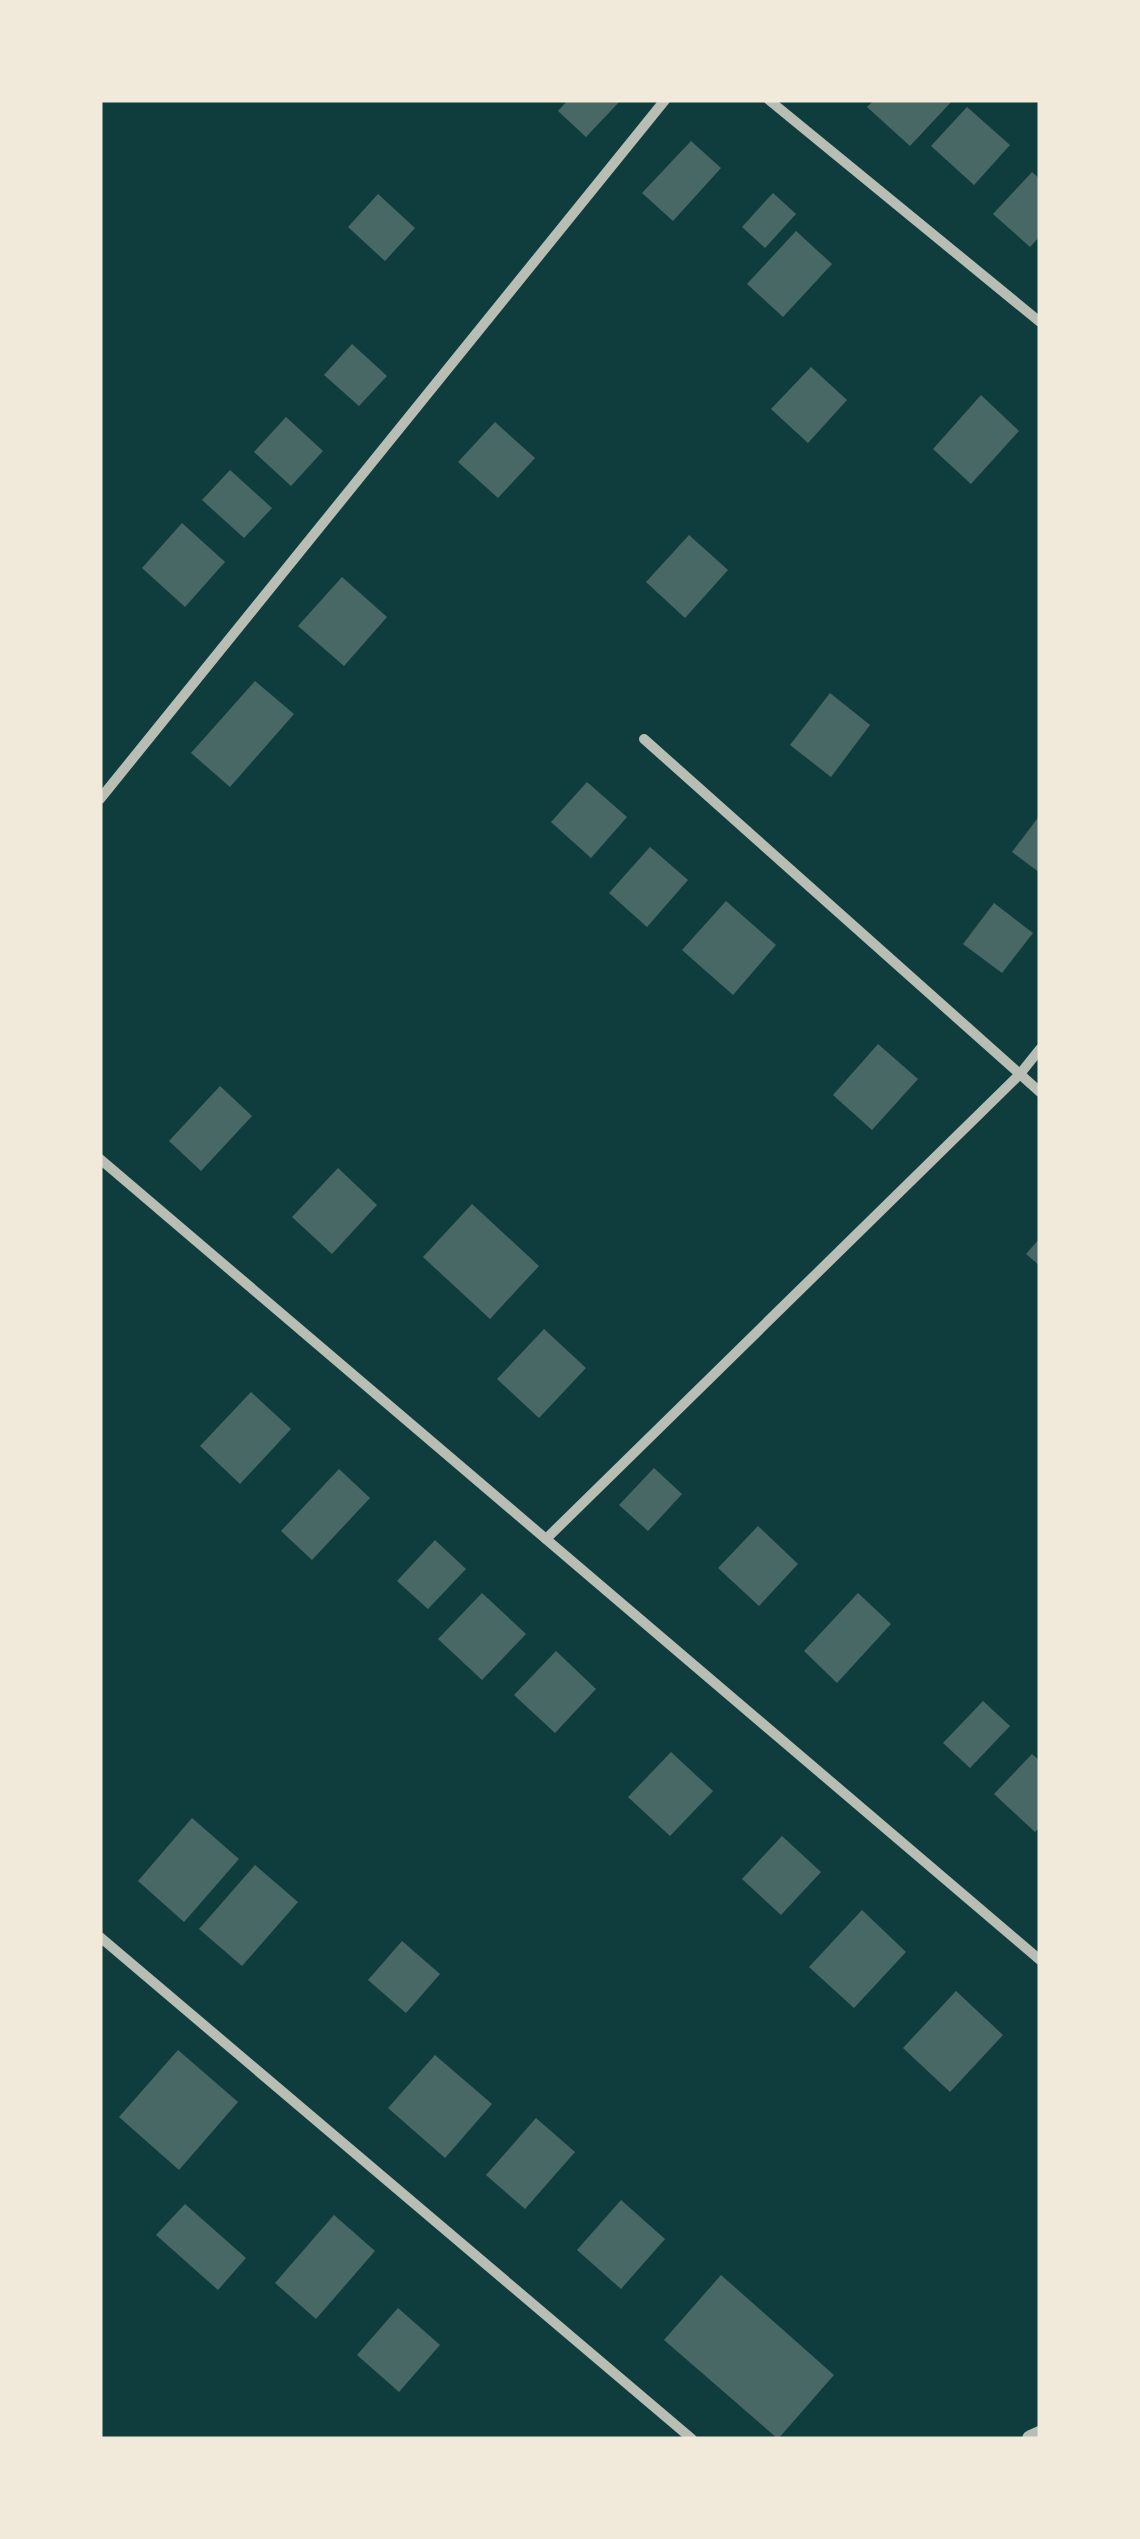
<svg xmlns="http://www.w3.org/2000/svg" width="1140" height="2539" font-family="Inter,sans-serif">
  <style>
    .building { fill: #486865 }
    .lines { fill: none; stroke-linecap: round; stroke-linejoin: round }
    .minor { stroke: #b8beb3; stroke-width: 10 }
    .tertiary { stroke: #b8beb3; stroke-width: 18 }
  </style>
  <rect width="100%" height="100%" fill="#0f3d3e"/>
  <g class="building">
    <polygon points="568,100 621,100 586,137 558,111"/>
    <polygon points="874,100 953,100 910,146 867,107"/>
    <polygon points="967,107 1010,145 974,185 931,146"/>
    <polygon points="691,141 721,168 673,221 642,193"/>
    <polygon points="1032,172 1040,179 1040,236 1030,247 993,214"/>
    <polygon points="773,193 796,214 765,248 742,227"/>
    <polygon points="378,194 415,228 385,261 348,227"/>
    <polygon points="796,231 832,264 783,317 747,284"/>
    <polygon points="352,344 387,376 359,406 324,375"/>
    <polygon points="811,367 847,400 808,443 771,409"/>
    <polygon points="981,395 1019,431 971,484 933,449"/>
    <polygon points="286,417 323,451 291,486 254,452"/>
    <polygon points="495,422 535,458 498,498 458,462"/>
    <polygon points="230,470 272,508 244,538 202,500"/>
    <polygon points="182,523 225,562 185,607 142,568"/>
    <polygon points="689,535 728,570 685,618 646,582"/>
    <polygon points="342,577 387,617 344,666 298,626"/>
    <polygon points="255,681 294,714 230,787 191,753"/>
    <polygon points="830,693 870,725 831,777 790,745"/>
    <polygon points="587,782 627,817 591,858 551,822"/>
    <polygon points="1040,815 1040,873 1012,852"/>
    <polygon points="650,847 688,880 647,927 609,893"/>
    <polygon points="726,901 776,945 733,995 682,950"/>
    <polygon points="994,903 1033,933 1002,973 963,944"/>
    <polygon points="878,1044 918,1079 872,1130 833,1095"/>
    <polygon points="220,1086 252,1116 201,1171 169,1141"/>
    <polygon points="338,1168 377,1205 332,1254 292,1217"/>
    <polygon points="472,1204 539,1266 490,1319 423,1257"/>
    <polygon points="1040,1238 1040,1266 1026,1254"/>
    <polygon points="544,1329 586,1368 539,1418 497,1379"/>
    <polygon points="251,1392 291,1429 240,1484 200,1446"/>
    <polygon points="654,1468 682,1494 648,1531 619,1505"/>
    <polygon points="339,1469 370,1498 312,1560 281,1531"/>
    <polygon points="758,1526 798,1564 759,1606 718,1568"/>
    <polygon points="435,1540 466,1569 428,1609 397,1581"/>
    <polygon points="482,1593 526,1634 482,1680 438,1639"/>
    <polygon points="858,1593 891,1624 837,1683 804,1651"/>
    <polygon points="556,1651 596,1689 555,1733 514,1695"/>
    <polygon points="983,1701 1010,1726 970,1768 943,1743"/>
    <polygon points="671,1752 713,1791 670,1836 628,1797"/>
    <polygon points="1032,1754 1040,1761 1040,1827 1035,1832 994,1794"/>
    <polygon points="192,1818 239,1859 184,1922 138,1881"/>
    <polygon points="782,1836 821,1872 781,1915 742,1879"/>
    <polygon points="255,1865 298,1902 242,1966 199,1929"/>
    <polygon points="862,1910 906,1952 854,2008 809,1967"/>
    <polygon points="402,1941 440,1974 406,2013 368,1980"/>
    <polygon points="956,1991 1003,2035 950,2092 903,2048"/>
    <polygon points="178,2050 238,2102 179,2170 119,2117"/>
    <polygon points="435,2055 492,2104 445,2158 388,2108"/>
    <polygon points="536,2118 575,2152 525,2209 486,2175"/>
    <polygon points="621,2200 665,2239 621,2289 577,2250"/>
    <polygon points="185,2204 246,2258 218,2290 156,2235"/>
    <polygon points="334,2215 375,2251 316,2319 275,2283"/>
    <polygon points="721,2275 834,2375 778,2439 664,2340"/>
    <polygon points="398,2308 440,2345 399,2392 357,2355"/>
  </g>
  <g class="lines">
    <g class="minor">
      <polyline points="769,100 1040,322"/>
      <polyline points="644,739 1040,1092"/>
      <polyline points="100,799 665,100"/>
      <polyline points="100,1159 1040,1960"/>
      <polyline points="546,1539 1020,1074 1040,1049"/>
      <polyline points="100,1937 692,2439"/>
    </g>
    <polyline class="tertiary" points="1031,2439 1040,2435"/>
  </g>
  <rect width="1140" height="2539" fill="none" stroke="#f1e9da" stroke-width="205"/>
</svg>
